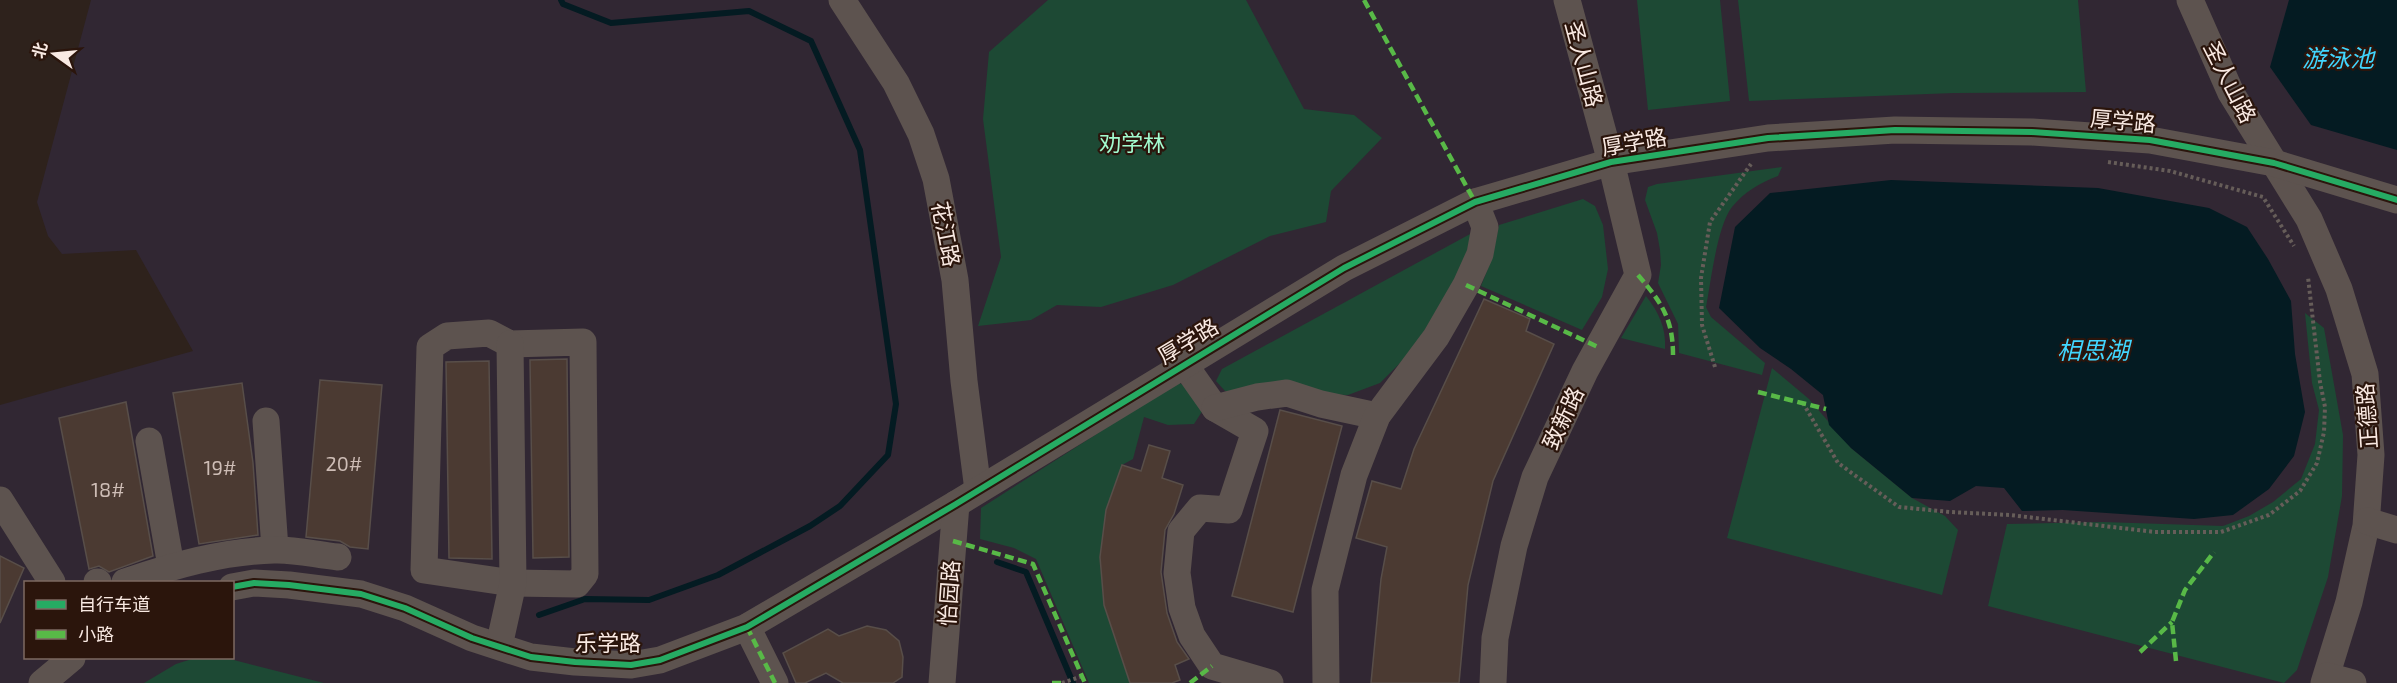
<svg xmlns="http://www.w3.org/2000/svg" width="2397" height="683" font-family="'Exo 2','Noto Sans SC',sans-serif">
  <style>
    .education { fill: #312733; fill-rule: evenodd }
    .green { fill: #1d4934 }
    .water { fill: #041b22 }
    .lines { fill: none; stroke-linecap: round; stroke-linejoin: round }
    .stream { stroke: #041b22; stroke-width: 6 }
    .building { fill: #4b3a32; stroke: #584e49; stroke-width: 1.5 }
    .path { stroke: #665d59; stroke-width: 4; stroke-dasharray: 3 3; stroke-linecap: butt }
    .minor { stroke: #5d534f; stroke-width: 27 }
    .quiet { stroke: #58b947; stroke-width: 4.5; stroke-dasharray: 9 4.5; stroke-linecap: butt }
    .cycleway-casing { stroke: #2b150c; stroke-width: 10 }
    .cycleway { stroke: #26ab63; stroke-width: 6 }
    .labels { text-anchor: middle; stroke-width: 4.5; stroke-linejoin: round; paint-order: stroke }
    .number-label { font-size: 20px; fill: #cebdb6 }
    .street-label { font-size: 22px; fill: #f9e9e2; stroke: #2b150c }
    .park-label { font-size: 22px; fill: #a2fbcf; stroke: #2b150c }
    .water-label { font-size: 24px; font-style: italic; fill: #41d6fe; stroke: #2b150c }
  </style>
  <rect width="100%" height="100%" fill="#2e221c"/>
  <path class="education" d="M 91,0 L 2397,0 L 2397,683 L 0,683 L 0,405 L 193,351 L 136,250 L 62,254 L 48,236 L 37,202 ZM 26,582 L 232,582 L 232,658 L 26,658 Z"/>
  <g class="green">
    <polygon points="1048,0 1246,0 1304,109 1354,115 1382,138 1331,191 1326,222 1270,236 1173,285 1101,307 1057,305 1031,320 978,326 1001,257 983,119 989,52"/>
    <polygon points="1637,0 1720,0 1730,101 1648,110"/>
    <polygon points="1738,0 2078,0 2086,92 1954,93 1749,101"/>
    <path d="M 1782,167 L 1778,176 C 1761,182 1743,193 1732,207 C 1717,226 1711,282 1706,307 L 1711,317 L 1765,363 L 1762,375 L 1679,353 L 1678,324 L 1658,283 L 1661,265 L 1660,250 L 1657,233 L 1645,200 L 1648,187 L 1657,184 Z"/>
    <polygon points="1583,199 1595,206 1603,225 1608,269 1602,297 1582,330 1481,286 1492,258 1499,225"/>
    <polygon points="1472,233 1462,269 1412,351 1380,383 1348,395 1225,391 1216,381 1222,369"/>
    <path d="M 1646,296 C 1659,313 1666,327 1665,349 L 1621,338 Z"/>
    <polygon points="2305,313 2324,328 2343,435 2342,496 2328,577 2297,670 2284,683 1988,606 2007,524 2103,522 2223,526 2249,516 2273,502 2301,479 2315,444 2319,410 2312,383"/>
    <polygon points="1772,368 1809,399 1851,448 1912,498 1945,516 1958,530 1942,595 1727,538"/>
    <polygon points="1178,382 1196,393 1203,410 1194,424 1168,425 1144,417 1133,459 1122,465 1106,510 1100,557 1104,605 1130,683 1089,683 1036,559 1014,548 980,539 981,508"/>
    <polygon points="195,658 230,659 324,683 144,683 176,664"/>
  </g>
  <g class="water">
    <polygon points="2289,0 2397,0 2397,150 2311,125 2270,67"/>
    <polygon points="1891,180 2098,188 2209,208 2247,227 2268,259 2291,301 2295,354 2305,412 2294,456 2269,489 2233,515 2194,519 2063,510 2022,511 2004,488 1976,486 1950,501 1912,498 1851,448 1829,425 1823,395 1791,369 1760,348 1719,308 1735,227 1770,193"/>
  </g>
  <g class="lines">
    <g class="stream">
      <polyline points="997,562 1026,572 1073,683"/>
      <polyline points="539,615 585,599 649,600 718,575 810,526 840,506 888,455 896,404 860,150 811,41 749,11 611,23 563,4 561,0"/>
    </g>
  </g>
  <g class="building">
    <polygon points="1484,299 1530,319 1526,331 1554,344 1493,481 1468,585 1459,683 1371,683 1381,579 1387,547 1356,538 1372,481 1401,489 1414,449"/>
    <polygon points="567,359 569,557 533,558 530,360"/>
    <polygon points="489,361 492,559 449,558 446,362"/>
    <polygon points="320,380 382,385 368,549 350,547 340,541 306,537"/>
    <polygon points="242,383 253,463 258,535 199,544 173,393"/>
    <polygon points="126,402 153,556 109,572 99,566 89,569 59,418"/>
    <polygon points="1280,410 1342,426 1293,612 1232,596"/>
    <polygon points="1149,445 1170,451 1162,478 1183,485 1174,514 1165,530 1161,572 1167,613 1177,642 1189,659 1175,665 1180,680 1172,683 1130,683 1104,605 1100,557 1106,510 1122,465 1141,471"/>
    <polygon points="0,556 24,568 0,623"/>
    <polygon points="867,626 886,630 899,641 903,657 902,677 893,683 843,683 826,673 805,683 796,683 783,653 828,629 839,636"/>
  </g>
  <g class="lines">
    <g class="path">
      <polyline points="2108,162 2170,171 2263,197 2294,246"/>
      <polyline points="1715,367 1702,325 1701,278 1710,222 1751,164"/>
      <polyline points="1803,403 1838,463 1899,507 1950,512 2010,515 2155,532 2221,532 2269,515 2300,491 2317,463 2324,432 2325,407 2320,382 2308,277"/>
      <polyline points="1062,683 1083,676"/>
    </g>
    <g class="minor">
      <polyline points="842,0 896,83 921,134 936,179 955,280 964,381 978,490"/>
      <polyline points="2190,0 2231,93 2309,219 2339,289 2365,374 2371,455 2366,526 2349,602 2324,683"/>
      <polygon points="489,333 510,344 583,342 585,574 577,584 513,583 424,570 430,347 447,336"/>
      <polyline points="1184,364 1215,408 1255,431 1229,510 1200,508 1181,531 1177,573 1182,608 1192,636 1212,666 1270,683"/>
      <polyline points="1215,408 1257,397 1287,393 1321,404 1377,416"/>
      <polyline points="266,421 275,549"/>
      <polyline points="149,441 171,566"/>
      <polyline points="0,500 52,582"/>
      <polyline points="2367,521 2397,530"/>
      <polyline points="97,582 98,582"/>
      <path d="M 125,582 C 172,566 223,551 274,550 C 294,549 317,555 338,557"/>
      <polyline points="232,587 254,583 289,585 361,594 405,608 472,638 531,657 575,662 631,665 660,660 747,627 956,504 1344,268 1475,202 1611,162 1768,138 1895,130 2032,132 2150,140 2274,163 2397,200"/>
      <polyline points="747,627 775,683"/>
      <polyline points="499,646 513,583 510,344"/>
      <polyline points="2327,676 2353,683"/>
      <polyline points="42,683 72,658"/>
      <polyline points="942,683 956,504"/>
      <polyline points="1326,683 1325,590 1354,475 1377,416 1436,337 1466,285 1480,254 1485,227 1475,202"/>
      <polyline points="1493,683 1495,638 1514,546 1535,477 1585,371 1638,275 1611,162 1567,0"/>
    </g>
    <g class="quiet">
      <polyline points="1364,0 1475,202"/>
      <path d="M 1638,275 C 1661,302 1673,318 1673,355"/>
      <polyline points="1466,285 1598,347"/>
      <polyline points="1758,392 1826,409"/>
      <polyline points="953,541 1033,564 1085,683"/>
      <polyline points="747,627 775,683"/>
      <polyline points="2140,652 2172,622"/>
      <polyline points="2176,661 2172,622 2185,590 2214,552"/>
      <polyline points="1052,683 1062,683"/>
      <polyline points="1190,683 1212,666"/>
    </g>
    <g class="cycleway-casing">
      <polyline id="cycleway" points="232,587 254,583 289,585 361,594 405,608 472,638 531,657 575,662 631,665 660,660 747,627 956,504 1344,268 1475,202 1611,162 1768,138 1895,130 2032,132 2150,140 2274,163 2397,200"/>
    </g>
    <use href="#cycleway" class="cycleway"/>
  </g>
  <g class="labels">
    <g class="number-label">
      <text x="344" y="471">20#</text>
      <text x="220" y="475">19#</text>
      <text x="108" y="497">18#</text>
    </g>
    <g class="street-label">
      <text transform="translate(1584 64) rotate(75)" y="8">圣人山路</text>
      <text transform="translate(2230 82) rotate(63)" y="8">圣人山路</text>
      <text transform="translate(2123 121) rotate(5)" y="8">厚学路</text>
      <text transform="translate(1634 142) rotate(-10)" y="8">厚学路</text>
      <text transform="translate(946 234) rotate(79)" y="8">花江路</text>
      <text transform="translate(1188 341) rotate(-31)" y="8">厚学路</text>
      <text transform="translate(2367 416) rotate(-94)" y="8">正德路</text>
      <text transform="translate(1563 418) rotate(-65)" y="8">致新路</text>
      <text transform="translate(949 593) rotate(-86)" y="8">怡园路</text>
      <text x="608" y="651">乐学路</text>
    </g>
    <g class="park-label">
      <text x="1132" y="151">劝学林</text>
    </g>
    <g class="water-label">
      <text x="2338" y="67">游泳池</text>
      <text x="2093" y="359">相思湖</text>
    </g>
  </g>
  <rect x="24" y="581" width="210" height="78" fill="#2b150c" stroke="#7d6a62" stroke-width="1.5"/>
  <rect x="36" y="600" width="30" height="9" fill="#26ab63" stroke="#7d6a62" stroke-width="1.5"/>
  <text x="78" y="611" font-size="18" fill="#f9e9e2">自行车道</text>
  <rect x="36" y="630" width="30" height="9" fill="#58b947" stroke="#7d6a62" stroke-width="1.5"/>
  <text x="78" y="641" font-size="18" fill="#f9e9e2">小路</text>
  <g transform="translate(54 54) rotate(285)" stroke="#2b150c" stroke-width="4.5" paint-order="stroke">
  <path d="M0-4.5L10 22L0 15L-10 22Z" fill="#f9e9e2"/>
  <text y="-9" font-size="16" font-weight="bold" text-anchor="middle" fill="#f9e9e2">北</text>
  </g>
</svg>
